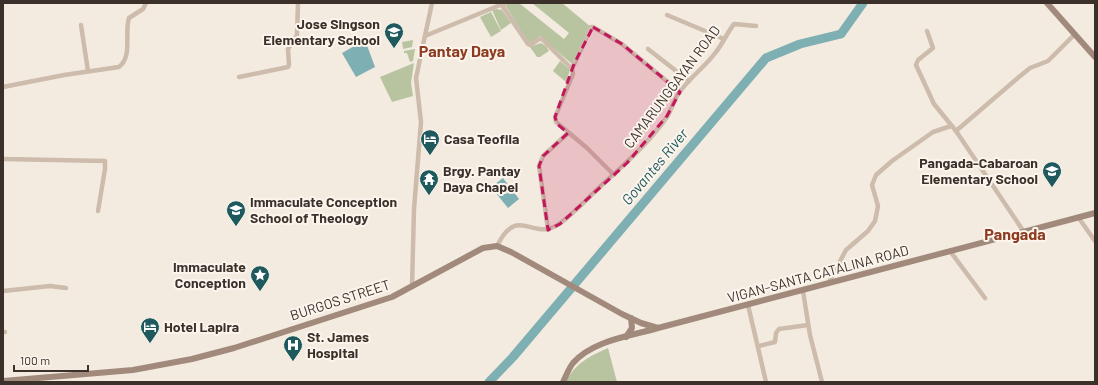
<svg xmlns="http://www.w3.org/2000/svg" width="1098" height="385" font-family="Barlow,sans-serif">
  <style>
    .green { fill: #b7c49f }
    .water { fill: #7eafb2 }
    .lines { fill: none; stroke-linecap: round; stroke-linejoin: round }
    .river { stroke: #7eafb2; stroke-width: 9 }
    .street { stroke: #cdbbab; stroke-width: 4.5 }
    .secondary { stroke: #a18a7c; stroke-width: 6 }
    .marked { fill: #c2185b; fill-opacity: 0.2; stroke: #c2185b; stroke-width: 3; stroke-dasharray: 8 5; stroke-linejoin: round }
    .labels { text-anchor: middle; stroke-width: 4; stroke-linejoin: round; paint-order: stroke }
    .poi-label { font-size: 14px; font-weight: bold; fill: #3b302a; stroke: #fbf5ed; text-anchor: start }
    .street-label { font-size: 14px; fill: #3b302a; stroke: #fbf5ed }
    .water-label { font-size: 15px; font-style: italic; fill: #1e595e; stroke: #fbf5ed }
    .quarter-label { font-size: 16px; font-weight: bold; fill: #8d3c21; stroke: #fbf5ed }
  </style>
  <rect width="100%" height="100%" fill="#f4ebe0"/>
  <g class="green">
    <polygon points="510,3 519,3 564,39 569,33 532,3 562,3 591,27 572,64 540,36 531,43 527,40 505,5"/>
    <polygon points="496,9 502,10 511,23 501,30 492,10"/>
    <polygon points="491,12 501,31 491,37 480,17"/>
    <polygon points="413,40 412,47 403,49 402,42"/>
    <polygon points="541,43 546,46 549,51 540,57 537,57 530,47"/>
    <polygon points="415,49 413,61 410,62 407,53 404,53 404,51"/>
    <polygon points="560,61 570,70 566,82 553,71"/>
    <polygon points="414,63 411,83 413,96 392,102 380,77"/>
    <path d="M 608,348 L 617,382 L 566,382 C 575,363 590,356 608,348 Z"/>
  </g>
  <g class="water">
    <polygon points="365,40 375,67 356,77 342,53"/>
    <polygon points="503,178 519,199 508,208 491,187"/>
  </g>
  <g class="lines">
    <polyline class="river" points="489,382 513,357 766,58 800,44 841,34 863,3"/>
    <g class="street">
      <polyline points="501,4 528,44 531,45 539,39 542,39 572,69 573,74 555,117 556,122 587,148 614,175"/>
      <polyline points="667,15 724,39"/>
      <polyline points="81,25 88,71"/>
      <polyline points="927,31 933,48 918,60 916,65 934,104 956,131 1024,232"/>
      <polyline points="425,36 505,3"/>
      <polyline points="648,49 689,81"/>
      <polyline points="572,69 591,27 593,27 622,44 680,92"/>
      <polyline points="239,77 288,67 289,65 288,49 297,35 298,3"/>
      <path d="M 3,87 L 64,75 L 119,67 C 133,56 124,33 129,18 L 143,9 L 146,3"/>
      <polyline points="956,131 1019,77 1030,68 1048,61 1075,34"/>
      <polyline points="3,159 105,161 105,169 98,211"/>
      <polyline points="1078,217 1095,241"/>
      <polyline points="548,230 539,166 543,156 568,133"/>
      <path d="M 497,246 C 519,202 533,245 562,222 C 576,211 589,197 602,185 C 625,164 649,143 667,117 C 672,109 674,100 679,93 C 689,78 705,67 716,52 C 723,43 727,33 734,24 L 756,26"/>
      <polyline points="950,251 985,298"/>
      <polyline points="828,284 846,250 868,231 875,221 878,206 872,185 876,175 892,161 933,132 951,126"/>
      <polyline points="412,287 414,209 421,122 416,78 432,3"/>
      <polyline points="3,291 50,286 66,288"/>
      <polyline points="803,291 810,335 822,382"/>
      <polyline points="748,305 766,382"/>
      <polyline points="3,332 5,332"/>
      <polyline points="759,346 775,342 776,333 779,329 808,325"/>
    </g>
    <g class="secondary">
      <polyline points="1047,3 1095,57"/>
      <polyline points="626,337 632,328 631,318"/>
      <polyline points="3,381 133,370 192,359 234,348 392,297 483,248 497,246 511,252 622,314 641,323 658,328"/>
      <path d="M 563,382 C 566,376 569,368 573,363 C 593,340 631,336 658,328 L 1095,213"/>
    </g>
  </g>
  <path class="marked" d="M 593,27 L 622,44 L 680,92 L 667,116 L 627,163 L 560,224 L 548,230 L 539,166 L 543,156 L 568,133 L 557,124 L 555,117 L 574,64 Z"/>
  <defs>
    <g id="school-pin" transform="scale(1)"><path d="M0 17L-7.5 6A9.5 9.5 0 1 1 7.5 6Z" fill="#1e595e" stroke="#fbf5ed"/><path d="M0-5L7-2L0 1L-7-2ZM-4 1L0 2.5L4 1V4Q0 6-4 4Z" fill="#fff"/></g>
    <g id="hotel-pin" transform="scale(1)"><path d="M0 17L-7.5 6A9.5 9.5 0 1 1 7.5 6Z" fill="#1e595e" stroke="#fbf5ed"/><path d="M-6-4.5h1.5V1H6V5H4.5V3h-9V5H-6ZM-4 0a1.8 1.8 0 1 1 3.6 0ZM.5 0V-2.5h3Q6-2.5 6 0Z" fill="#fff"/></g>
    <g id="temple-pin" transform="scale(1)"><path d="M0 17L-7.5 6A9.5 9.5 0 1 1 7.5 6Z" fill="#1e595e" stroke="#fbf5ed"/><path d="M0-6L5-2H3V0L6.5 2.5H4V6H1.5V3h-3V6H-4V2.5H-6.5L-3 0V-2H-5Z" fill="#fff"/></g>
    <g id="university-pin" transform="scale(1)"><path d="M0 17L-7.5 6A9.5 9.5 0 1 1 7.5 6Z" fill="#1e595e" stroke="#fbf5ed"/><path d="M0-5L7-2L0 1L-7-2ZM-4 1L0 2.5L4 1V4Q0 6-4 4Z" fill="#fff"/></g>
    <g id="sight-pin" transform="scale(1)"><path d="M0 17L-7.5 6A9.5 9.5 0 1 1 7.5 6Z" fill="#1e595e" stroke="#fbf5ed"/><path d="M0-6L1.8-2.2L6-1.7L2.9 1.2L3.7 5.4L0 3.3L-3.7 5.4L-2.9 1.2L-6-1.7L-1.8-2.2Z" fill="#fff"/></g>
    <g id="hospital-pin" transform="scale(1)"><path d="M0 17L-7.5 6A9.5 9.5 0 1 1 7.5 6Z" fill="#1e595e" stroke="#fbf5ed"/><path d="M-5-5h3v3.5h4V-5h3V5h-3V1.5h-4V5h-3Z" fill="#fff"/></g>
  </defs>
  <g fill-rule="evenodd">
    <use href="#school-pin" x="394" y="32"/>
    <use href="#hotel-pin" x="430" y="139"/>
    <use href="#school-pin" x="1052" y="171"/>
    <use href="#temple-pin" x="429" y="179"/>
    <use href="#university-pin" x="236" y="210"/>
    <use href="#sight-pin" x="260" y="275"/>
    <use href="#hotel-pin" x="150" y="327"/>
    <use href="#hospital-pin" x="293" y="345"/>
  </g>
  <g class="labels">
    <g class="poi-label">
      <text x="380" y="29" text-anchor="end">Jose Singson<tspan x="380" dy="16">Elementary School</tspan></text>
      <text x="444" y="144">Casa Teofila</text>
      <text x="1038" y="168" text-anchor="end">Pangada-Cabaroan<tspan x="1038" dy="16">Elementary School</tspan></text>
      <text x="443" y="176">Brgy. Pantay<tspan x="443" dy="16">Daya Chapel</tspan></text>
      <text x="250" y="207">Immaculate Conception<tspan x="250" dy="16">School of Theology</tspan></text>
      <text x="246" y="272" text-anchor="end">Immaculate<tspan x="246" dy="16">Conception</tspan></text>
      <text x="164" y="332">Hotel Lapira</text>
      <text x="307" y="342">St. James<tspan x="307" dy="16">Hospital</tspan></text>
    </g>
    <g class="street-label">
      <text transform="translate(672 87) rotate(-53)" y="5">CAMARUNGGAYAN ROAD</text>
      <text transform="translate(818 274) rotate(-15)" y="5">VIGAN-SANTA CATALINA ROAD</text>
      <text transform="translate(340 300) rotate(-18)" y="5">BURGOS STREET</text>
    </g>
    <g class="water-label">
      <text transform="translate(655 167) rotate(-50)" y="5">Govantes River</text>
    </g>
    <g class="quarter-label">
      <text x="462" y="57">Pantay Daya</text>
      <text x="1015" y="240">Pangada</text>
    </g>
  </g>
  <rect width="1098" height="385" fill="none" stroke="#3b302a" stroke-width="8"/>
  <path d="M14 365v6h74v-6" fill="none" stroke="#3b302a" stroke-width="2"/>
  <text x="20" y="365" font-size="12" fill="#3b302a" stroke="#fbf5ed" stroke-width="3" paint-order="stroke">100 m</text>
</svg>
